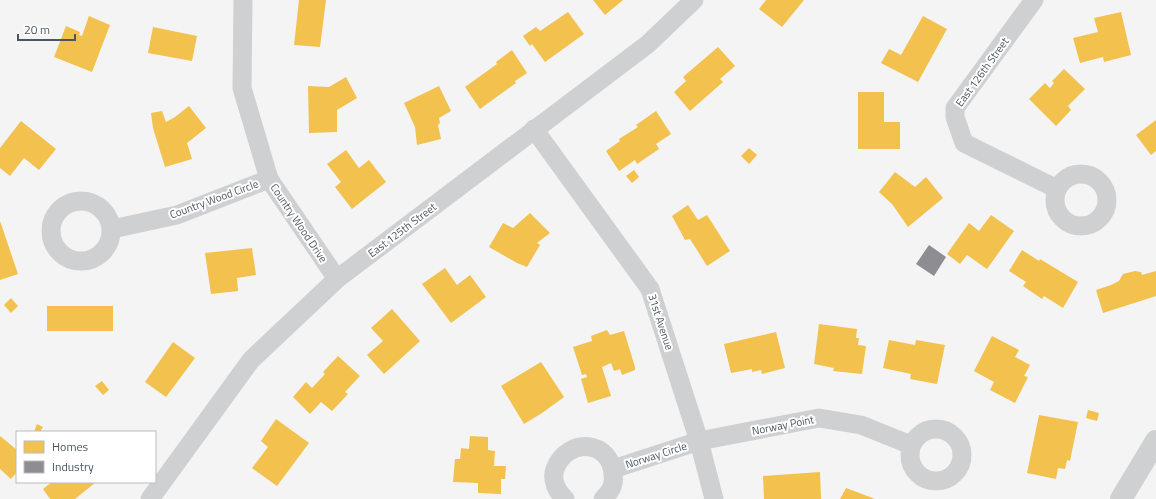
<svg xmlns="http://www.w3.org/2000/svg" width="1156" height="499" font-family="'Titillium Web',sans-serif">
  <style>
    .homes { fill: #f2c14e }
    .industry { fill: #8d8d92 }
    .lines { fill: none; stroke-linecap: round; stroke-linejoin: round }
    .minor { stroke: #ced0d2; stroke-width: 19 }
    .tertiary { stroke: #ced0d2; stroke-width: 22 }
    .labels { text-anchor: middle; stroke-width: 4; stroke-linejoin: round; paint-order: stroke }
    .street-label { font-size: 11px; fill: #4a5661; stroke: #fff }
  </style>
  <rect width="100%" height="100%" fill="#f4f4f4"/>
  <g class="homes">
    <polygon points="299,0 326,0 320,47 294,45"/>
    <polygon points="593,0 623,0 605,15"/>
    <polygon points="766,0 804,0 782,27 759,9"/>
    <polygon points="568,12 584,34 545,62 532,44 530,46 523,36 536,27 540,31"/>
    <polygon points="1121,12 1131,55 1104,62 1103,57 1080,63 1073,38 1098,32 1094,18"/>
    <polygon points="89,16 110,25 92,72 54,57 66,26 80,32 79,35 82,36"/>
    <polygon points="923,16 947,29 918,82 881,63 889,49 901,55"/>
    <polygon points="153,27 197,36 192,61 148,53"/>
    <polygon points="718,47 735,66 720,79 723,82 690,111 674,92 686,81 683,77"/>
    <polygon points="512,50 527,73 515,81 516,83 480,109 465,87 497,64 496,62"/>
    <polygon points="1064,69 1085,89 1068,106 1071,110 1056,126 1029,99 1045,83 1050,88 1054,83 1052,81"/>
    <polygon points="346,77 357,98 337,110 337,132 309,133 308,86 329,87"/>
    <polygon points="439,86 451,111 439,118 440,123 438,125 441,139 417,145 415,127 404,103"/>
    <polygon points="858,92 884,92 884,122 900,122 900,149 858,149"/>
    <polygon points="189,106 206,128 187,143 192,159 165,167 153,128 151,113 162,111 166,122 175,117"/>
    <polygon points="656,111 671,134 656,144 659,149 637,164 635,160 619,171 606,151 620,141 619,139 638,127 636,125"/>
    <polygon points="1156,120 1156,151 1151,155 1136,135"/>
    <polygon points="21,121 56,149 39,170 24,158 10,176 0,168 0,148"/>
    <polygon points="749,148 757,155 749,164 741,156"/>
    <polygon points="346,150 359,168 369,160 386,182 352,209 335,187 341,182 327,164"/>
    <polygon points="634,170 639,177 632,183 626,176"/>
    <polygon points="895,172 915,187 926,177 943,198 908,227 892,204 879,192"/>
    <polygon points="688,205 698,220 707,215 730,251 707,266 690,239 685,240 672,216"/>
    <polygon points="530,213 550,233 537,243 540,245 527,267 517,263 489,247 503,223 513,228"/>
    <polygon points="991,215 1014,231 987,269 967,255 960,264 947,254 969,223 979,231"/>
    <polygon points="0,221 18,274 0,280"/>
    <polygon points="252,248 256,275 237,278 238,291 211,294 205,253"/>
    <polygon points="1022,250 1039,261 1040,259 1078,282 1063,308 1044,296 1042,299 1023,286 1026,282 1009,271"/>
    <polygon points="445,268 457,285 470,275 486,297 451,323 422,284"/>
    <polygon points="1135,271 1141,272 1142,275 1156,271 1156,296 1103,313 1096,290 1111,285 1119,281 1123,274"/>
    <polygon points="11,298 18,306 11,313 4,305"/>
    <rect x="47" y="306" width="66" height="25"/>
    <polygon points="392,309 420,341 384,374 367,355 383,341 371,328"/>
    <polygon points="819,324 857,329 856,338 859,338 858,345 866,346 862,374 833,371 834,368 814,364"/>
    <polygon points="607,330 610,335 624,331 635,367 635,370 622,375 620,369 614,371 611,363 602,367 611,396 588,403 581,379 587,377 586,374 582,375 573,347 592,341 591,336"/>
    <polygon points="776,332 785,368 762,374 761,370 752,372 752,369 731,373 724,344"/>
    <polygon points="992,336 1019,350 1015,357 1030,365 1024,376 1028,377 1015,403 990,390 994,382 974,371"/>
    <polygon points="889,340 915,345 916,340 945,345 937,384 910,379 911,374 883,368"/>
    <polygon points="173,342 195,358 166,397 145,382"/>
    <polygon points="338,356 360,376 345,392 348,394 332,411 321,402 310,414 293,397 306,382 312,388 325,374 323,372"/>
    <polygon points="541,362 564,397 542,413 524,424 501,386"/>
    <polygon points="102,381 109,390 103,395 95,386"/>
    <polygon points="1088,410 1099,413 1097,421 1086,418"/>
    <polygon points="1039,415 1078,422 1070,461 1067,460 1065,469 1058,468 1056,479 1027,473"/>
    <polygon points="276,419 309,443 277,486 252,468 268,447 261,441"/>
    <polygon points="37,424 43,427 40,432 34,432"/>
    <polygon points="0,436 17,450 17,472 11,479 0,469"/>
    <polygon points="470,436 488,437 488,450 495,451 494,466 506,466 505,479 501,479 501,494 478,493 478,483 453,482 455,459 460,459 461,448 469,449"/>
    <polygon points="820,472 821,499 764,499 763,476"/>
    <polygon points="52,482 96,482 75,499 50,499 43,489"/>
    <polygon points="846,488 870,497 875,499 840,499"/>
  </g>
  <polygon class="industry" points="929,245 946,257 934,276 916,264"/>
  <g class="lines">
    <g class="minor">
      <polyline points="243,0 242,88 269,179 337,279"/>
      <polyline points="1034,0 955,108 955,117 964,143 1057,189"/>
      <polyline points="534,129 650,289 699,441 714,499"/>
      <circle cx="1081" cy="200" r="26"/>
      <circle cx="81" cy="231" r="30"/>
      <polyline points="112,229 177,215 269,179"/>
      <circle cx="936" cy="455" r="26"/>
      <polyline points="613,469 699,441 819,418 861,425 911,445"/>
      <polyline points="150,499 251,360 337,279 648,44 694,0"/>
      <path d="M 565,499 C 557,492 551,480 555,469 C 568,436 611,441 613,474 C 614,480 613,487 609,492 C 607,495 605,497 603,499"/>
    </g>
    <polyline class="tertiary" points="1121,499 1156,441"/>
  </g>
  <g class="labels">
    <g class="street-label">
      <text transform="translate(982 72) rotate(-54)" y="4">East 126th Street</text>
      <text transform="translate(214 199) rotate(-20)" y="4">Country Wood Circle</text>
      <text transform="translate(299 223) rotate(56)" y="4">Country Wood Drive</text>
      <text transform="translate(402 230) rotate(-37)" y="4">East 125th Street</text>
      <text transform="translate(661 322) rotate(72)" y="4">31st Avenue</text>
      <text transform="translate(783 425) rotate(-11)" y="4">Norway Point</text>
      <text transform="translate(656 455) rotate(-18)" y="4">Norway Circle</text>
    </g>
  </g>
  <rect x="16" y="431" width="140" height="52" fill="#ffffff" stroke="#b7bbc0"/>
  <rect x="24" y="441" width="20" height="12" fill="#f2c14e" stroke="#b7bbc0"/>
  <text x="52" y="451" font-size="12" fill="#4a5661">Homes</text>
  <rect x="24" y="461" width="20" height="12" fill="#8d8d92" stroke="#b7bbc0"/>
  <text x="52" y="471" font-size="12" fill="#4a5661">Industry</text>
  <path d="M18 34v6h57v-6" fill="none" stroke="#4a5661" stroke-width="2"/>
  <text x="24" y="34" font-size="12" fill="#4a5661" stroke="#ffffff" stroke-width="3" paint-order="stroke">20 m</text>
</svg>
